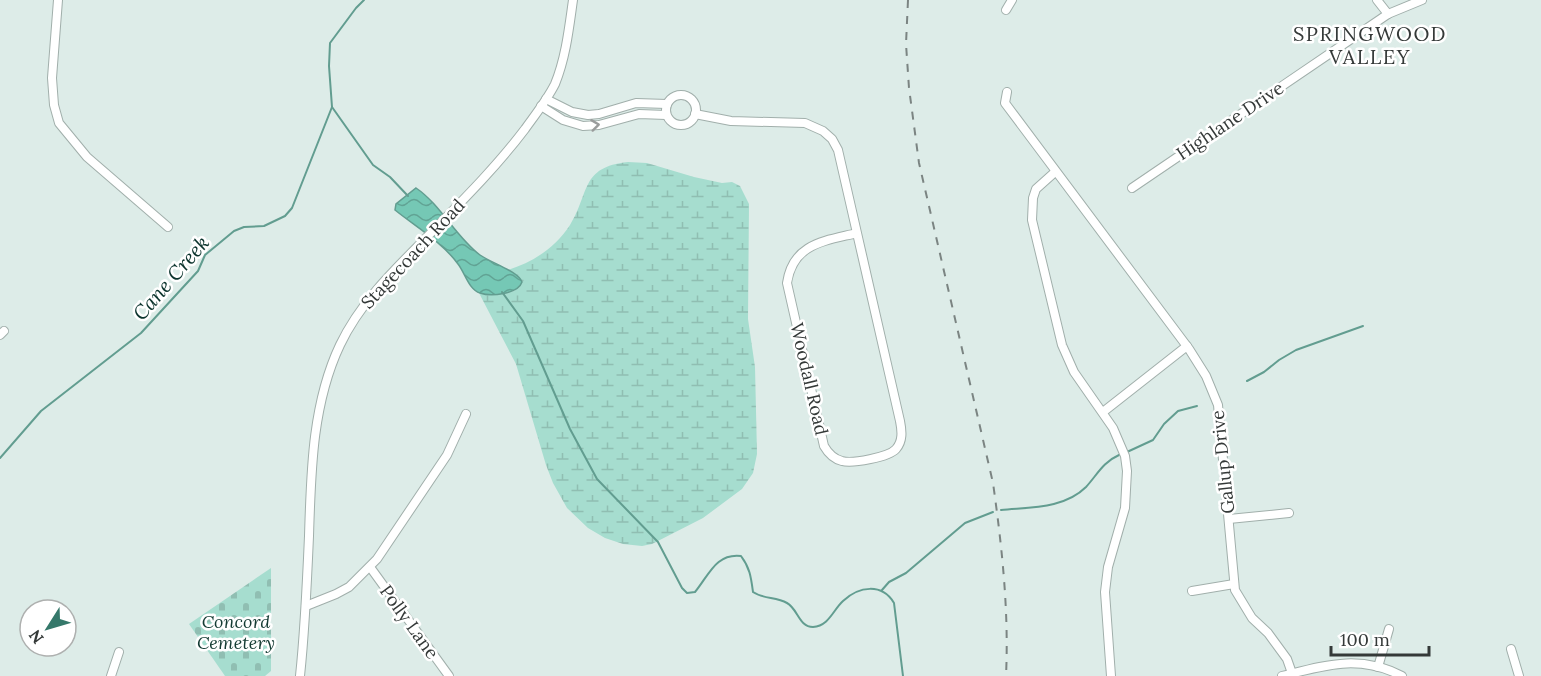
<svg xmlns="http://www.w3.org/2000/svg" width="1541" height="676" font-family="Lora,serif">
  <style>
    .wetland { fill: url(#wetland-marsh) }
    .cemetery { fill: url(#cemetery-stones) }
    .water { fill: url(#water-waves); stroke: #629d90; stroke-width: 1.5 }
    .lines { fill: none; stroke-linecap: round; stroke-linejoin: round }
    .stream { stroke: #629d90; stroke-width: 2 }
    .minor-casing { stroke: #a1afab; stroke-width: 10 }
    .minor { stroke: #fff; stroke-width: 8 }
    .rail { stroke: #7b8482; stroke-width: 2; stroke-dasharray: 8 8; stroke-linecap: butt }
    .oneway { stroke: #9a9c9c }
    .labels { text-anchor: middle; stroke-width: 5; stroke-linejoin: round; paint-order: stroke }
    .street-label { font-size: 18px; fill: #343938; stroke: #fff }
    .park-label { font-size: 18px; font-style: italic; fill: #143b33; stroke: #fff }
    .neighbourhood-label { font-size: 20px; letter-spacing: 1.5px; fill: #343938; stroke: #fff }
    .water-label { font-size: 20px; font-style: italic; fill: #0a332c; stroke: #fff }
  </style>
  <defs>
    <pattern id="wetland-marsh" width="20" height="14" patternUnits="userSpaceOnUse" patternTransform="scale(1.5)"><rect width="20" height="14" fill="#a6ddcf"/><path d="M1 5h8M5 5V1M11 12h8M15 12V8" fill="none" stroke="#90beb2"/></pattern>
    <pattern id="cemetery-stones" width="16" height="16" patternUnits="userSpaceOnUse" patternTransform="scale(1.5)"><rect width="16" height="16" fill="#a6ddcf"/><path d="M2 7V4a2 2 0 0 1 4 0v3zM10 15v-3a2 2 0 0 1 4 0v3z" fill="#90beb2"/></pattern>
    <pattern id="water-waves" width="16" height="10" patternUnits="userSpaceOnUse" patternTransform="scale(1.5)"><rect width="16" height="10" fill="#75c8b5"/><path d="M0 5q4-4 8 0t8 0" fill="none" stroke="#61a394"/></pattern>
  </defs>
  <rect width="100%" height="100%" fill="#ddece8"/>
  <path class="wetland" d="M 628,162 L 647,163 L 694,177 L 722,183 L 732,182 L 740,186 L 749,204 L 748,319 L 755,367 L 757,454 L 753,473 L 742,489 L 703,518 L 652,544 L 642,546 L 623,544 L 605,538 L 588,528 L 567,508 L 553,483 L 546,465 L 516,364 L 479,293 L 489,294 L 515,291 L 511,272 L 508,270 C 533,262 555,248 570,225 C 590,193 580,167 628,162 Z"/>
  <polygon class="cemetery" points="271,568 271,671 265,676 225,676 189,624"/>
  <path class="water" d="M 416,188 C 440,204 456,237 480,255 C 491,263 518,271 522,282 C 518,294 491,297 480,293 C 469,290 465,273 458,264 C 442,242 416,227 395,210 L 396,204 Z"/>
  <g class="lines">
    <g class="stream">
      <polyline points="364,0 356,8 330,43 329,66 332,107 373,165 390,177 408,196"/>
      <path d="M 502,292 L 523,321 L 570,429 L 597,479 L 658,542 L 682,588 L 687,593 L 695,592 C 709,575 716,553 741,556 C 750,568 751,577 753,592 C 763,599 776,597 787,603 C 798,609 799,627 813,627 C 829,626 833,610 843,601 C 859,586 882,583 894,603 L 903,676"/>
      <polyline points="1247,381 1264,372 1279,360 1296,350 1363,326"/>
      <polyline points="1127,452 1153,440 1164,424 1178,411 1197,406"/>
      <polyline points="0,458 41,411 141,333 198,271 205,255 234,231 244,227 264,226 285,216 292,208 332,107"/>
      <path d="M 1001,510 C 1029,507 1064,509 1086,487 C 1097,475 1103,462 1119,455"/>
      <polyline points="882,590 889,582 906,573 965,523 993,512"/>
    </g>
    <g class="minor-casing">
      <g id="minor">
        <polyline points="58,0 52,78 54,105 59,123 87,157 168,227"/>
        <polyline points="1377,0 1388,14"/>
        <polyline points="1006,10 1012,0"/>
        <polyline points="1007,92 1005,103 1189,349 1206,376 1218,405 1235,590 1252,618 1268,633 1287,659 1293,676"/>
        <circle cx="681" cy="110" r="15"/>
        <polyline points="546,99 572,112 588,115 599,114 636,103 667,104"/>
        <polyline points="541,106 563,120 583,126 599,125 639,114 666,115"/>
        <path d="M 695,114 L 731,121 L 805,123 L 823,131 L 832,139 L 838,150 L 857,233 C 825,241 793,243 787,283 L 824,446 C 828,453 834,459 842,461 C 852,464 889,457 896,449 C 903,441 902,431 900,421 L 857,233"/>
        <polyline points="1055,172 1036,189 1033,198 1032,220 1062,345 1074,372 1113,428 1125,456 1127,471 1125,508 1108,567 1105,592 1111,676"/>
        <polyline points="1132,188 1388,14 1422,0"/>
        <polyline points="0,335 4,331"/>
        <polyline points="1103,412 1187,346"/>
        <polyline points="1229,519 1289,513"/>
        <polyline points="370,567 449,676"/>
        <polyline points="1192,591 1234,584"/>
        <polyline points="306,606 336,594 349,587 377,559 447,455 466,414"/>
        <polyline points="1511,649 1519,676"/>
        <polyline points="1378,667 1389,629"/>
        <polyline points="111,676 119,652"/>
        <path d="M 300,676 C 305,629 307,583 309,536 C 311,472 312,404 340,345 C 359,305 390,274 421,243 C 457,206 494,170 525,129 C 535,115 547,100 555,84 C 566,57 569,28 573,0"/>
        <path d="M 1282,676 C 1326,665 1359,654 1402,676"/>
      </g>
    </g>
    <use href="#minor" class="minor"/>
    <path class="rail" d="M 908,0 L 906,44 L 909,88 L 919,163 L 993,483 C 1002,547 1009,611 1006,676"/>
  </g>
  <defs><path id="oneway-chevron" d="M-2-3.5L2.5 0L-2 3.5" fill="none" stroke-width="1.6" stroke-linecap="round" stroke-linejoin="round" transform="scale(1.5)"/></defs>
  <use class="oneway" href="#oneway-chevron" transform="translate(595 125) rotate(-7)"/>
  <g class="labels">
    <g class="street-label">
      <text transform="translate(1230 121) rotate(-34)" y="6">Highlane Drive</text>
      <text transform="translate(413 254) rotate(-47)" y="6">Stagecoach Road</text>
      <text transform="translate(809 379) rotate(77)" y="6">Woodall Road</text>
      <text transform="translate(1223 462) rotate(-96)" y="6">Gallup Drive</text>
      <text transform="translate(409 622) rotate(54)" y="6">Polly Lane</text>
    </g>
    <g class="park-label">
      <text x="236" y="628">Concord<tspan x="236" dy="21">Cemetery</tspan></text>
    </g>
    <g class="neighbourhood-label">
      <text x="1370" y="41">SPRINGWOOD<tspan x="1370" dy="23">VALLEY</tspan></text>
    </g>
    <g class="water-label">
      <text transform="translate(171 278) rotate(-49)" y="7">Cane Creek</text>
    </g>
  </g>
  <g transform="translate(48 628) rotate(233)"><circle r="28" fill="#ffffff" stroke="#aeb0af" stroke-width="1.5"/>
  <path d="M0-4.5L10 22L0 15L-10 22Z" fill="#35786a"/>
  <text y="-9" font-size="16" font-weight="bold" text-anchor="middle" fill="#343938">N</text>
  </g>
  <path d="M1331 646v9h98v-9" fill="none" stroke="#343938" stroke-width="3"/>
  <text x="1340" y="646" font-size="18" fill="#343938" stroke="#ffffff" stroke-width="4.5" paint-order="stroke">100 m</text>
</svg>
